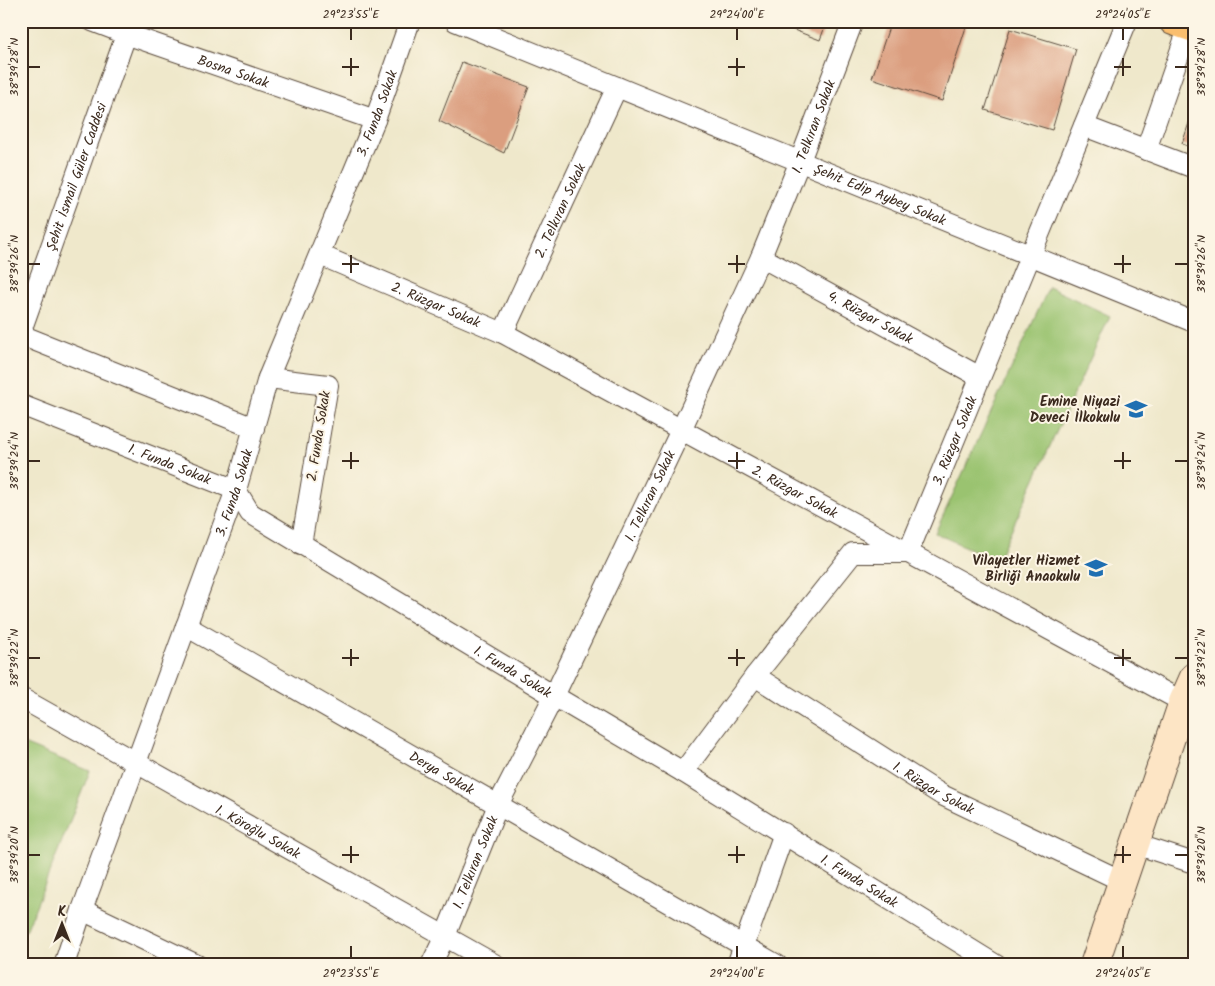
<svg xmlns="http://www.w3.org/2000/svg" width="1215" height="986" font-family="Kalam,sans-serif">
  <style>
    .green { fill: #9ac36f; stroke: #6a7646 }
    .building { fill: #db9e7f }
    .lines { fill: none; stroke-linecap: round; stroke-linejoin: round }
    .street-casing { stroke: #564638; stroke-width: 22 }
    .secondary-casing { stroke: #564638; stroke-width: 30 }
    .primary-casing { stroke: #564638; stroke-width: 30 }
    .street { stroke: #fff; stroke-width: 20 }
    .secondary { stroke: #fde5c5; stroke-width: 28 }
    .primary { stroke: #fabe6e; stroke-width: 28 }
    .ticks { fill: none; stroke: #3b2a1e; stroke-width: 2 }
    .labels { text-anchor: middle; stroke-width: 4; stroke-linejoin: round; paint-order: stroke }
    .street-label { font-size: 14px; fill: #3b2a1e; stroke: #fcf5e5 }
    .poi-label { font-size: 14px; font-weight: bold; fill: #3b2a1e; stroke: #fcf5e5; text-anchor: end }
    .neatline { fill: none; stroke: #3b2a1e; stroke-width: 2 }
    .ticks-label { font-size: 12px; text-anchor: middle; fill: #3b2a1e }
  </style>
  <rect width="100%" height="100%" fill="#fcf5e5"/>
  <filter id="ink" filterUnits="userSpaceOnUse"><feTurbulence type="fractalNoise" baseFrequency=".02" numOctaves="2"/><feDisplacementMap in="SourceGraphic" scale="10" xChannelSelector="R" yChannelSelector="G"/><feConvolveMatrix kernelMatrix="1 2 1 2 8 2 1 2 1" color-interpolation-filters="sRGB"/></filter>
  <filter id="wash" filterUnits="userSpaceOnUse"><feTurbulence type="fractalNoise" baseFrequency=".0096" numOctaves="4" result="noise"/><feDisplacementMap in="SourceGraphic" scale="20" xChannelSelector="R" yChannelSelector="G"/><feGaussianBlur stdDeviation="1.12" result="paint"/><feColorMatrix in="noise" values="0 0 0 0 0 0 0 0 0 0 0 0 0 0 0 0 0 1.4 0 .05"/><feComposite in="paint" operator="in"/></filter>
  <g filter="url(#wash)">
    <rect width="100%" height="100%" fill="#efe8cb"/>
    <g class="green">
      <polygon points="1049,287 1110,316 997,561 935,533"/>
      <polygon points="21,743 90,771 26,931 21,929"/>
    </g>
    <g id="blocks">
      <g class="building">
        <polygon points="770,21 827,21 820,40"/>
        <polygon points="891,21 968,21 942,101 872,78"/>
        <polygon points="1010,29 1076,49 1052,130 985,110"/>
        <polygon points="462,62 529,87 504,153 439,121"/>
        <polygon points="1194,108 1194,148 1182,144"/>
      </g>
    </g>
  </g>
  <g filter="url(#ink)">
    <use href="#blocks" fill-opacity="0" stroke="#564638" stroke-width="1"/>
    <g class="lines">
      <g class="street-casing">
        <g id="street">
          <path id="s1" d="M 92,21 L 126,34 L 375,120"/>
          <path id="s2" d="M 455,21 L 1194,322"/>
          <polyline points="1084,126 1194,168"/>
          <polyline points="1146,150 1189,26"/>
          <path id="s3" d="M 320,255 L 503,333 L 1183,702"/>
          <path id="s4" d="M 761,257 L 980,377"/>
          <path id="s5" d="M 21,331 L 131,21"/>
          <path id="s6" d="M 503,333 L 617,87"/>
          <polyline points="21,335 254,428"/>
          <polyline points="268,378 328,385 301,545"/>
          <path id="s7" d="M 21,405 L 236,490 L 250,513 L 554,696 L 683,772 L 996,965"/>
          <path id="s8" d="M 186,626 L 777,965"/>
          <path id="s9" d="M 755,676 L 942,795 L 1122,881"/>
          <path id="s10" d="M 21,698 L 496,965"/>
          <path id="s11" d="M 683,772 L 755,676 L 853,553 L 908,553 L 1127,21"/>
          <polyline points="1135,844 1194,863"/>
          <polyline points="82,910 197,965"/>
          <path id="s12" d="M 64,965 L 82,910 L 236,490 L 268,378 L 375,120 L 410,21"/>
          <path id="s13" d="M 431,965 L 445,936 L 498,805 L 554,696 L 681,430 L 761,257 L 800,161 L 853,21"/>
          <polyline points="737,965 784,833"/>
        </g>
      </g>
      <g class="secondary-casing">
        <polyline id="secondary" points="1094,965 1183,702 1194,677"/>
      </g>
      <g class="primary-casing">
        <polyline id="primary" points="1173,21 1194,28"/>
      </g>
      <use href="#street" class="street"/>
      <use href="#secondary" class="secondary"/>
      <use href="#primary" class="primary"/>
    </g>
  </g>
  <path class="ticks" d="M 351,28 L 351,40M 737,28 L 737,40M 1123,28 L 1123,40M 351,58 L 351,76M 737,58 L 737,76M 1123,58 L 1123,76M 28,67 L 40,67M 342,67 L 359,67M 728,67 L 745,67M 1114,67 L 1131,67M 1175,67 L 1188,67M 351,255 L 351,273M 737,255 L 737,273M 1123,255 L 1123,273M 28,264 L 40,264M 342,264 L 359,264M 728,264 L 745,264M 1114,264 L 1131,264M 1175,264 L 1188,264M 351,452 L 351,469M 737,452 L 737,469M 1123,452 L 1123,469M 28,461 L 40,461M 342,461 L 359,461M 728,461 L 745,461M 1114,461 L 1131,461M 1175,461 L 1188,461M 351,649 L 351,666M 737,649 L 737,666M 1123,649 L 1123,666M 28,658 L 40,658M 342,658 L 359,658M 728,658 L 745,658M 1114,658 L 1131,658M 1175,658 L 1188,658M 351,846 L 351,863M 737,846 L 737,863M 1123,846 L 1123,863M 28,855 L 40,855M 342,855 L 359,855M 728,855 L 745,855M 1114,855 L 1131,855M 1175,855 L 1188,855M 351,946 L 351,958M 737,946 L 737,958M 1123,946 L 1123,958"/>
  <defs>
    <g id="school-bare" transform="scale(1.725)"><path d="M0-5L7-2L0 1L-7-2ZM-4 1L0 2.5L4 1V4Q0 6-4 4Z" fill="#1f6fb2" stroke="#fcf5e5" stroke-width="2.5" paint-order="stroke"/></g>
  </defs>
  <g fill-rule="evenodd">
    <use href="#school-bare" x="1136" y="409"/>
    <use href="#school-bare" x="1096" y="568"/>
  </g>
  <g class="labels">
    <g class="street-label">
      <text dy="5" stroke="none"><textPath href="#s1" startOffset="150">Bosna Sokak</textPath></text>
      <text dy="5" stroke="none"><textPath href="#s12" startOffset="908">3. Funda Sokak</textPath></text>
      <text dy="5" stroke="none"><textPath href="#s13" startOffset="922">1. Telkıran Sokak</textPath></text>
      <text dy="5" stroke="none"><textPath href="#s5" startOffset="164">Şehit İsmail Güler Caddesi</textPath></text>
      <text dy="5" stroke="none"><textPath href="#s2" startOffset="459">Şehit Edip Aybey Sokak</textPath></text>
      <text dy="5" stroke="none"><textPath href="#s6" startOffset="135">2. Telkıran Sokak</textPath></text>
      <text dy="5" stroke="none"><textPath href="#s3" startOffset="126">2. Rüzgar Sokak</textPath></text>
      <text dy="5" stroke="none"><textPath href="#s4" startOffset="125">4. Rüzgar Sokak</textPath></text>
      <text transform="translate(318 436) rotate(-81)" y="5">2. Funda Sokak</text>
      <text dy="5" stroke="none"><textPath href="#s11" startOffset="454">3. Rüzgar Sokak</textPath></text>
      <text dy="5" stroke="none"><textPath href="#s7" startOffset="160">1. Funda Sokak</textPath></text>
      <text dy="5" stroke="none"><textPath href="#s12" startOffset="502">3. Funda Sokak</textPath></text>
      <text dy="5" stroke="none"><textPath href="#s3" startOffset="531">2. Rüzgar Sokak</textPath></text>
      <text dy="5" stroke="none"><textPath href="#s13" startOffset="518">1. Telkıran Sokak</textPath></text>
      <text dy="5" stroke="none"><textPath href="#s7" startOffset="565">1. Funda Sokak</textPath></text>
      <text dy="5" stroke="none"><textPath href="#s8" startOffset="295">Derya Sokak</textPath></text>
      <text dy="5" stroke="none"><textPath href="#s9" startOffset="211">1. Rüzgar Sokak</textPath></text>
      <text dy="5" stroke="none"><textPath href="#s10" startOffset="272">1. Köroğlu Sokak</textPath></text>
      <text dy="5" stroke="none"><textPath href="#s13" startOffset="112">1. Telkıran Sokak</textPath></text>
      <text dy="5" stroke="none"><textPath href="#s7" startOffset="970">1. Funda Sokak</textPath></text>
    </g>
    <g class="poi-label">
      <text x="1120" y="406">Emine Niyazi<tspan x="1120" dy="16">Deveci İlkokulu</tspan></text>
      <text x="1080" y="565">Vilayetler Hizmet<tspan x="1080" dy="16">Birliği Anaokulu</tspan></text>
    </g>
  </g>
  <rect width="1215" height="986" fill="none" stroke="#fcf5e5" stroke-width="55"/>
  <g transform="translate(62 924)" stroke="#fcf5e5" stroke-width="4" paint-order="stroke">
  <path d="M0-4L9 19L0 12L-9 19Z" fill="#3b2a1e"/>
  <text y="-8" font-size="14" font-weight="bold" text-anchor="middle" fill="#3b2a1e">K</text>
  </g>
  <rect x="28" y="28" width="1160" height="930" class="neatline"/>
  <g class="ticks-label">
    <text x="351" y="18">29°23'55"E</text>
    <text x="737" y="18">29°24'00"E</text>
    <text x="1123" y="18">29°24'05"E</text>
    <text transform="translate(14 67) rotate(-90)" y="4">38°39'28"N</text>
    <text transform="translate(1201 67) rotate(-90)" y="4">38°39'28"N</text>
    <text transform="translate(14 264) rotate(-90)" y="4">38°39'26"N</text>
    <text transform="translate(1201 264) rotate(-90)" y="4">38°39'26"N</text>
    <text transform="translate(14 461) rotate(-90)" y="4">38°39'24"N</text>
    <text transform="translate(1201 461) rotate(-90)" y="4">38°39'24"N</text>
    <text transform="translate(14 658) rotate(-90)" y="4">38°39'22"N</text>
    <text transform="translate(1201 658) rotate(-90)" y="4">38°39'22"N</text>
    <text transform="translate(14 855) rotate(-90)" y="4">38°39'20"N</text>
    <text transform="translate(1201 855) rotate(-90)" y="4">38°39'20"N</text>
    <text x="351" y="977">29°23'55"E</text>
    <text x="737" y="977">29°24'00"E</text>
    <text x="1123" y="977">29°24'05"E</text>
  </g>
</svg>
